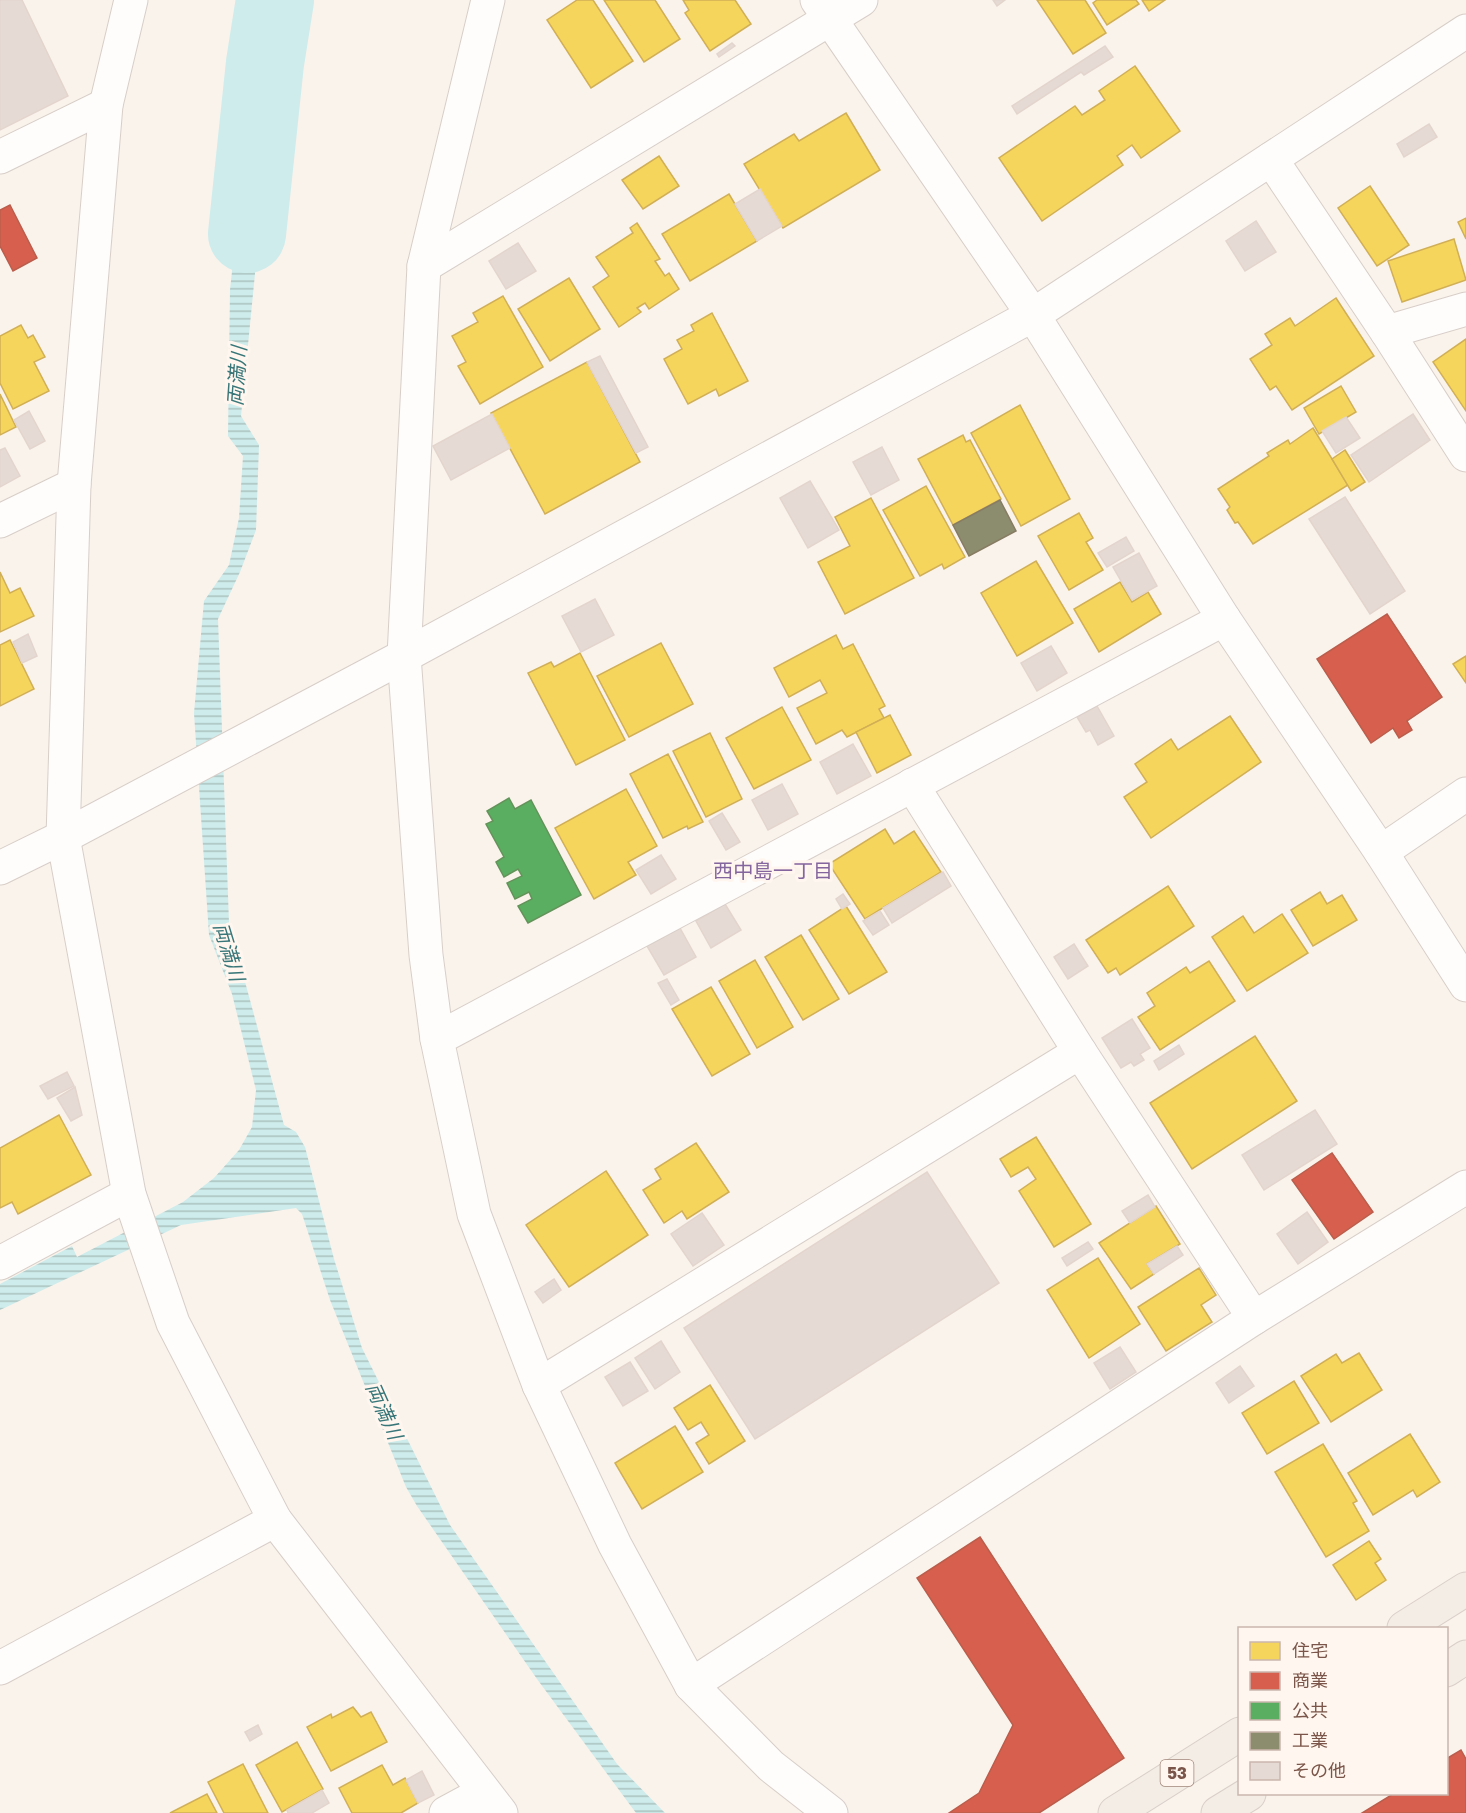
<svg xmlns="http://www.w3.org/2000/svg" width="1466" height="1813" font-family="'Golos Text','Noto Sans JP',sans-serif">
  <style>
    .water { fill: url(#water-rules) }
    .homes { fill: #f6d55c; stroke: #d1af56; stroke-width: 1.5 }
    .shops { fill: #d6604d; stroke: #bb5d4c; stroke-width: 1.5 }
    .public { fill: #5aae61; stroke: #64935a; stroke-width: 1.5 }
    .industry { fill: #8c8c6e; stroke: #877c63; stroke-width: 1.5 }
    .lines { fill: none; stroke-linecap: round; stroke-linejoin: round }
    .river { stroke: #cdeceb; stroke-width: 78 }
    .building { fill: #e6dad4; stroke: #e3d5ce; stroke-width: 1.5 }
    .minor-casing { stroke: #d8cec8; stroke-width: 35 }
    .major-casing { stroke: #dacfc9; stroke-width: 35 }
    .minor { stroke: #fefdfc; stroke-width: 33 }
    .major { stroke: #f3ede6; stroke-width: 33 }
    .labels { text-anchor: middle; stroke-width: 6; stroke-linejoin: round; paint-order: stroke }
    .shield { fill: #fff7ef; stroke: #a3867b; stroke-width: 1.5 }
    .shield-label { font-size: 16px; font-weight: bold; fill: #7b5549 }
    .water-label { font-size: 20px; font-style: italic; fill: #387679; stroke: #fff7ef }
    .neighbourhood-label { font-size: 20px; fill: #84659e; stroke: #fff7ef }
  </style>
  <defs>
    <pattern id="water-rules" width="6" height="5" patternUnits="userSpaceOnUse" patternTransform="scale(1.5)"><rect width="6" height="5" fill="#cdeceb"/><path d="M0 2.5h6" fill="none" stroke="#abc2c0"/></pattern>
  </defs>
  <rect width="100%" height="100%" fill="#f9f3ec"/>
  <polygon class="water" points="282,0 307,0 294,82 264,182 241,416 259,445 256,530 240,572 218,619 229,923 284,1125 296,1132 305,1147 334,1259 362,1348 450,1525 617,1764 665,1813 636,1813 537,1679 417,1506 406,1487 330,1300 302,1214 296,1208 181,1225 0,1310 0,1284 72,1246 77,1257 183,1202 214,1178 239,1150 252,1127 256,1090 232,994 209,935 194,713 204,601 229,565 239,518 243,456 228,436 230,290 243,171 275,72"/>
  <g class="homes">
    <polygon points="577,0 593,0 633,61 591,88 547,20"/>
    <polygon points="604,0 655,0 680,39 644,62"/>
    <polygon points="683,0 735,0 751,24 710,51 685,13 689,10"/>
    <polygon points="1037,0 1085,0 1106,33 1073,54"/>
    <polygon points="1097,0 1136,0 1139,4 1107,25 1093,3"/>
    <polygon points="1142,0 1165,0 1149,11"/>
    <polygon points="1135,66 1180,131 1141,158 1132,145 1117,156 1123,165 1042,221 999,158 1075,106 1082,115 1105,100 1099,91"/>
    <polygon points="846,113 880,170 783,228 744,164 794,134 799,141"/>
    <polygon points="659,156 679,186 643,209 622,180"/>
    <polygon points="1370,186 1409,245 1377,266 1338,208"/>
    <polygon points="729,194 757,241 690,281 662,234"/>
    <polygon points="1466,218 1466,239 1458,222"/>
    <polygon points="637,223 660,259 655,261 665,276 669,273 679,289 649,309 645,303 637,308 641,312 619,327 593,287 609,276 596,257 633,233 630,228"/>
    <polygon points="1454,239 1466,280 1402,302 1388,261"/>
    <polygon points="569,278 600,329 550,361 518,309"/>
    <polygon points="503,296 543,367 480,404 458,366 466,362 452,336 478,322 473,313"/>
    <polygon points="1336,298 1374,356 1292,410 1276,386 1270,390 1250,359 1272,345 1265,334 1290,318 1295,326"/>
    <polygon points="712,313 748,381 719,396 716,389 688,404 664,359 682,349 677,340 694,331 691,325"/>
    <polygon points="21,325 28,338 33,335 45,357 34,362 49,391 13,409 0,383 0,336"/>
    <polygon points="1466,339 1466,411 1433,362"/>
    <polygon points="587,362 640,462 545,514 491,413"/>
    <polygon points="1341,386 1356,412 1319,434 1304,408"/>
    <polygon points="0,394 16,427 0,435"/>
    <polygon points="1020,405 1070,499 1021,526 971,433"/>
    <polygon points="1313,428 1348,485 1253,544 1238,522 1235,523 1227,510 1230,507 1218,489 1269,456 1267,453 1288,440 1290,444"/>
    <polygon points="963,435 966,442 970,440 1001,499 953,525 918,459"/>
    <polygon points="1345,450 1365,482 1351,491 1332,459"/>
    <polygon points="926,486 965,557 944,569 942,564 920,576 883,510"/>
    <polygon points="871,498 914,578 845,614 818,562 850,546 835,517"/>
    <polygon points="1079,513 1093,538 1086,542 1103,570 1069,590 1038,536"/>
    <polygon points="1036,561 1073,623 1017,656 981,593"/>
    <polygon points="0,572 10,593 20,588 34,616 0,632"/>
    <polygon points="1120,582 1132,602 1148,592 1161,614 1099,652 1074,609"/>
    <polygon points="836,635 843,649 853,644 885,706 879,709 884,718 847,737 842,730 816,744 797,708 827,693 820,680 789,697 774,668"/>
    <polygon points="10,640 34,689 0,706 0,645"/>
    <polygon points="661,643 693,704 629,737 597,676"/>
    <polygon points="580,653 625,740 576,765 528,673 551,662 554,667"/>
    <polygon points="1466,656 1466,683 1453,664"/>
    <polygon points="782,707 811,760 754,789 726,738"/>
    <polygon points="890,715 911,755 877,773 856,732"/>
    <polygon points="1230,716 1261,762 1151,838 1124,797 1147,782 1135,764 1171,739 1178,750"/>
    <polygon points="710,733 742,799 706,817 673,751"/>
    <polygon points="668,754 703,822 688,829 687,826 663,838 630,774"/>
    <polygon points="626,789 657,846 628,862 636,875 594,899 555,828"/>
    <polygon points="885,829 894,844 914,831 941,872 865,919 829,864"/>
    <polygon points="1168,886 1194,926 1120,975 1116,968 1108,973 1086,940"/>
    <polygon points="1320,892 1327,904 1342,895 1357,920 1313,946 1291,910"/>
    <polygon points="846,906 887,972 849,994 809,930"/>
    <polygon points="1282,914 1308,953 1247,991 1212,937 1243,916 1254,933"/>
    <polygon points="801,935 839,999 803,1020 765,957"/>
    <polygon points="755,960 793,1027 757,1048 719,981"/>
    <polygon points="1209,961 1235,1001 1160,1050 1138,1017 1155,1006 1147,993 1186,967 1190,973"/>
    <polygon points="711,987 750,1054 712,1076 672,1009"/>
    <polygon points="1255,1036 1297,1101 1192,1169 1150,1103"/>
    <polygon points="59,1115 91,1175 18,1214 12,1202 0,1208 0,1148"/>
    <polygon points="1036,1137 1091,1224 1054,1247 1019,1191 1036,1179 1028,1167 1011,1177 1000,1159"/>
    <polygon points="696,1143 729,1192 687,1219 682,1211 664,1223 643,1190 661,1179 655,1169"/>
    <polygon points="606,1171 648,1235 569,1287 526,1225"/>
    <polygon points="1156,1206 1180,1244 1147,1264 1154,1274 1131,1289 1099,1243"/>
    <polygon points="1098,1258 1140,1324 1089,1358 1047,1290"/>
    <polygon points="1199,1268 1216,1295 1201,1305 1212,1322 1166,1351 1138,1307"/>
    <polygon points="1359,1353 1382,1390 1331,1422 1301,1376 1336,1354 1342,1363"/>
    <polygon points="1294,1381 1319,1423 1267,1454 1242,1413"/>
    <polygon points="710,1385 745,1441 709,1464 696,1443 709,1435 701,1422 688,1430 674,1408"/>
    <polygon points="675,1426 703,1472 642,1509 615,1463"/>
    <polygon points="1410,1434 1440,1482 1417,1497 1413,1490 1373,1515 1348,1473"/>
    <polygon points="1323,1444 1357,1501 1353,1503 1369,1531 1326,1557 1275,1472"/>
    <polygon points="1369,1541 1381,1559 1375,1563 1386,1580 1356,1600 1333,1565"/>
    <polygon points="353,1707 361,1717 371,1712 387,1742 331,1771 307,1727 331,1714 332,1718"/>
    <polygon points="297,1742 323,1789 282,1812 256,1765"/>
    <polygon points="243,1764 268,1813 224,1813 208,1782"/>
    <polygon points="382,1765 393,1785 405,1778 418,1803 401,1813 352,1813 339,1788"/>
    <polygon points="207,1794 217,1813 170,1813"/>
  </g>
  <g class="shops">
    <polygon points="10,205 37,258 13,271 0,246 0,210"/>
    <polygon points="1387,614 1442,697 1407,721 1412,730 1399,738 1393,728 1371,743 1317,659"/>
    <polygon points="1332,1153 1373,1212 1334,1239 1292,1180"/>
    <polygon points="980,1537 1124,1758 1039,1813 949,1813 979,1793 1013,1725 917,1578"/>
    <polygon points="1461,1750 1466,1759 1466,1813 1362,1813 1393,1794 1446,1794 1446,1759"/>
  </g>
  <polygon class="public" points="509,798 515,809 531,800 581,895 528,923 518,906 532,899 529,892 515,899 507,883 522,876 518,869 504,877 496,862 504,857 486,824 493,821 487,811"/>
  <polygon class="industry" points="1000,500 1016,531 969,556 953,525"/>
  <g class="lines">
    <polyline class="river" points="247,234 265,63 275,0"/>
  </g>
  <g class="building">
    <polygon points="0,0 22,0 68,96 0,130"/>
    <polygon points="993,0 1005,0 997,6"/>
    <polygon points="732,43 735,46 719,57 717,54"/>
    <polygon points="1105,46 1113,57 1084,75 1081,72 1017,114 1012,106"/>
    <polygon points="1429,124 1437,137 1404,157 1397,144"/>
    <polygon points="760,189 782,226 757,241 735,204"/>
    <polygon points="1256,221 1276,252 1245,271 1226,241"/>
    <polygon points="518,243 536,271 506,289 489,261"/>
    <polygon points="600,356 648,447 636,453 587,362"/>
    <polygon points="29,411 45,441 30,449 14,420"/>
    <polygon points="492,414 510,448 451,480 433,446"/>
    <polygon points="1413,414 1430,440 1369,482 1351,455"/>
    <polygon points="1346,417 1360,438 1336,453 1322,431"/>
    <polygon points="882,447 899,480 871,495 853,462"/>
    <polygon points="5,448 20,476 0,487 0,450"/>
    <polygon points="810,481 839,530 808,548 780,498"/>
    <polygon points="1345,497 1405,591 1370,614 1309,519"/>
    <polygon points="1126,537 1134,551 1107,567 1098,553"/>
    <polygon points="1139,553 1157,586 1132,600 1113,567"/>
    <polygon points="595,599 614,635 581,652 562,616"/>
    <polygon points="28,634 37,656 22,663 13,642"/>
    <polygon points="1051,646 1067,673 1037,691 1021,663"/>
    <polygon points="1097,706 1114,736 1098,745 1090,730 1086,732 1077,717"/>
    <polygon points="853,744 871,776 837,794 820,762"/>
    <polygon points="782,784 798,814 768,830 752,800"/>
    <polygon points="722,813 740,842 726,850 709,821"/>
    <polygon points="661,855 676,879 651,894 636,870"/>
    <polygon points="943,872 951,886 892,923 883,908"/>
    <polygon points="843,894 850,904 842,909 836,899"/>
    <polygon points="725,904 741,930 711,948 696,921"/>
    <polygon points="880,911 889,925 873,935 863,921"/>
    <polygon points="680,928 696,957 664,975 647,946"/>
    <polygon points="1074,944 1088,966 1068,979 1054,957"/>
    <polygon points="667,979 679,1000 671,1005 658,983"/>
    <polygon points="1132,1019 1150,1048 1140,1054 1144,1060 1134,1066 1131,1062 1121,1068 1102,1038"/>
    <polygon points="1179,1045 1184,1054 1159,1070 1154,1061"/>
    <polygon points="67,1072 74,1086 48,1099 40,1086"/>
    <polygon points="75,1087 82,1115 71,1121 57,1098"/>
    <polygon points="1315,1110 1337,1144 1264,1190 1242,1155"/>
    <polygon points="927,1172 999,1283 755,1439 684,1328"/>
    <polygon points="1148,1195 1155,1207 1130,1223 1122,1211"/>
    <polygon points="1307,1212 1328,1242 1298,1264 1277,1234"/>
    <polygon points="702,1213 724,1245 693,1266 671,1234"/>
    <polygon points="1088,1242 1093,1249 1067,1266 1062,1258"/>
    <polygon points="1177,1246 1183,1255 1154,1274 1147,1264"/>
    <polygon points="554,1279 561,1290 543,1303 535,1292"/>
    <polygon points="661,1341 680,1372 655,1389 635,1358"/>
    <polygon points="1120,1347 1136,1372 1110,1389 1094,1363"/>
    <polygon points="630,1362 648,1391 623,1406 605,1377"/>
    <polygon points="1240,1366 1254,1386 1229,1403 1216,1383"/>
    <polygon points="258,1725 262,1734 250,1741 245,1732"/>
    <polygon points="422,1771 434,1795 418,1803 406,1780"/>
    <polygon points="322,1790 329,1803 312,1813 288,1813 287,1810"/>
  </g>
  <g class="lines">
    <g class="minor-casing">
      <g id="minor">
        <polyline points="131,0 106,105 74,485 63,837 129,1194 173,1323 275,1520 501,1813"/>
        <polyline points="488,0 424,266 404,656 426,955 437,1039 474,1214 539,1385 615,1545 691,1685 771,1766 831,1813"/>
        <polyline points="817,0 1033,315 1224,619 1381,852 1466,985"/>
        <polyline points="0,157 106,105"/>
        <polyline points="1271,159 1387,332 1466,455"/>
        <polyline points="424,266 861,0"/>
        <polyline points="1387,332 1466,309"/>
        <polyline points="0,521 74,485"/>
        <polyline points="912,785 1080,1052 1254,1318"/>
        <polyline points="1381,852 1466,794"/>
        <polyline points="0,868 63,837 404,656 1033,315 1466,31"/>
        <polyline points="437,1039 1224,619"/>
        <polyline points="0,1263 129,1194"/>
        <polyline points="539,1385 1080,1052"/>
        <polyline points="0,1668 275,1520"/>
        <polyline points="691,1685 1254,1318 1466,1187"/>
        <polyline points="446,1813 483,1793"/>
      </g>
    </g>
    <g class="major-casing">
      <g id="major">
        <polyline points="1404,1628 1466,1589"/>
        <polyline points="1446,1670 1466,1657"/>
        <polyline points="1115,1813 1240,1734"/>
        <polyline points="1218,1813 1249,1794"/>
      </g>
    </g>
    <use href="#minor" class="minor"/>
    <use href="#major" class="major"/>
  </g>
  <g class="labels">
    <rect class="shield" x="1160.5" y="1760" width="33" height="26" rx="4.5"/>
    <g class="shield-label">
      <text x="1177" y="1779">53</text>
    </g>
    <g class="water-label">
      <text transform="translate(237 376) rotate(-86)" y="7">両満川</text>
      <text transform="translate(229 952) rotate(73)" y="7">両満川</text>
      <text transform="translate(384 1411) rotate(66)" y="7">両満川</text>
    </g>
    <g class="neighbourhood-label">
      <text x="773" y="878">西中島一丁目</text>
    </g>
  </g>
  <rect x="1238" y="1627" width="210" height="168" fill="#fff7ef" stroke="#cab6ad" stroke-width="1.5"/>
  <rect x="1250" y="1642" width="30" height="18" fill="#f6d55c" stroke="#cab6ad" stroke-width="1.5"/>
  <text x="1292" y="1657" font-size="18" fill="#7b5549">住宅</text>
  <rect x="1250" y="1672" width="30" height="18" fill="#d6604d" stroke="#cab6ad" stroke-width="1.5"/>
  <text x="1292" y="1687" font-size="18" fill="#7b5549">商業</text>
  <rect x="1250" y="1702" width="30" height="18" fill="#5aae61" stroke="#cab6ad" stroke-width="1.5"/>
  <text x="1292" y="1717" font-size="18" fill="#7b5549">公共</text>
  <rect x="1250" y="1732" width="30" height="18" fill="#8c8c6e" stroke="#cab6ad" stroke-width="1.5"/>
  <text x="1292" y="1747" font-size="18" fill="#7b5549">工業</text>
  <rect x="1250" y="1762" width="30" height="18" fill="#e6dad4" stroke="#cab6ad" stroke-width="1.5"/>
  <text x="1292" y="1777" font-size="18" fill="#7b5549">その他</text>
</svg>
